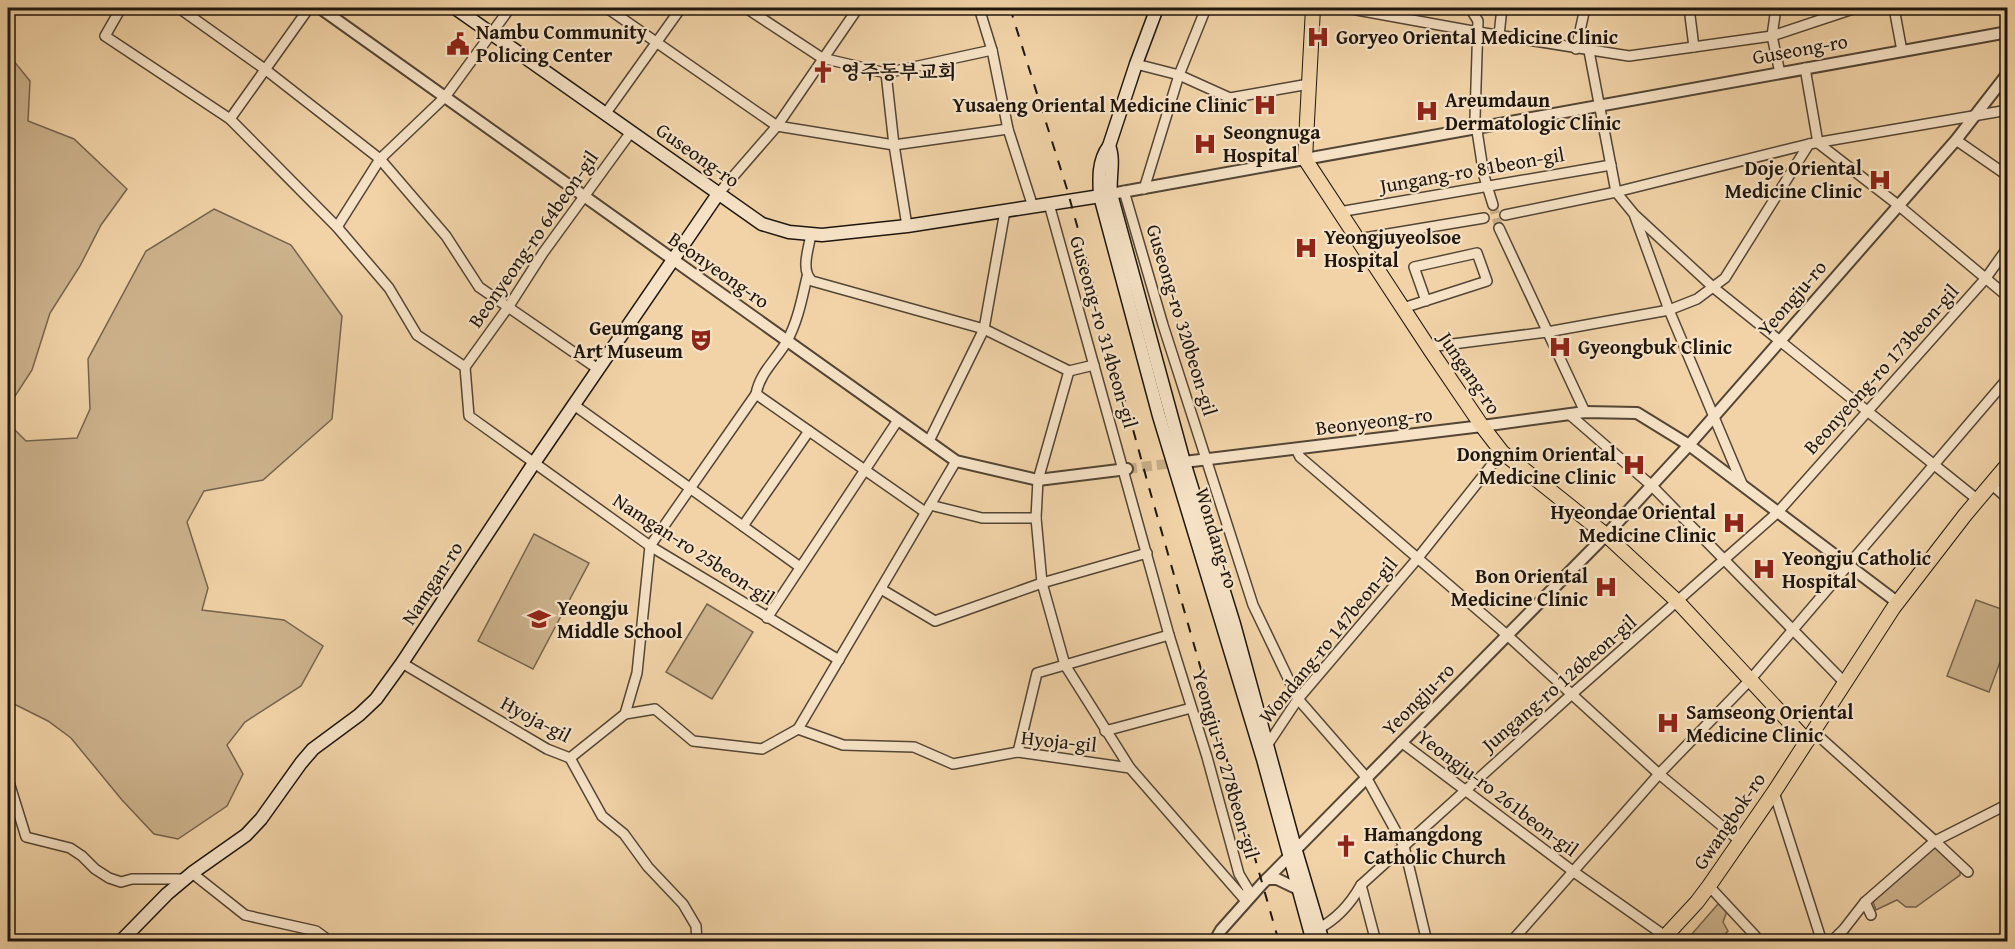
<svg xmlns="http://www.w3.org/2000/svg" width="2015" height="949" font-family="'Gentium Book Plus','Noto Serif KR',serif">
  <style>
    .green { fill: #cdb38d; stroke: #76644d; stroke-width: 1.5 }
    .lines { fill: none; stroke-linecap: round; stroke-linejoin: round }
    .minor-tunnel { stroke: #c7ad88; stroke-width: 9; stroke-dasharray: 9 4.5; stroke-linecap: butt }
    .tertiary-tunnel { stroke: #c7ad88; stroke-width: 10; stroke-dasharray: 10 5; stroke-linecap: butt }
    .minor-casing { stroke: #544534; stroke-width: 12 }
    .tertiary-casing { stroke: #544534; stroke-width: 14 }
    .secondary-casing { stroke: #1f160d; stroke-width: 15 }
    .primary-casing { stroke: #1f160d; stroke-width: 16 }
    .minor { stroke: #f6e2c6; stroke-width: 9 }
    .tertiary { stroke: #f6e2c6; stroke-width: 10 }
    .secondary { stroke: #f6e2c6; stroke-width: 12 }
    .primary { stroke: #f1d3a7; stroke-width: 14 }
    .rail { stroke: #1f160d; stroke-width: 2; stroke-dasharray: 10 10; stroke-linecap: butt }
    .labels { text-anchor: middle; stroke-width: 4.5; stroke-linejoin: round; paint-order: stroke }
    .poi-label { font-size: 20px; font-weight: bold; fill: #1f160d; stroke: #f6e2c6; text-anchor: start }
    .street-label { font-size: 20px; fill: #1f160d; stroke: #f6e2c6 }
  </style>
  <rect width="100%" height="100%" fill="#f1d3a7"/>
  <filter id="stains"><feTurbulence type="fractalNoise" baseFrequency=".00333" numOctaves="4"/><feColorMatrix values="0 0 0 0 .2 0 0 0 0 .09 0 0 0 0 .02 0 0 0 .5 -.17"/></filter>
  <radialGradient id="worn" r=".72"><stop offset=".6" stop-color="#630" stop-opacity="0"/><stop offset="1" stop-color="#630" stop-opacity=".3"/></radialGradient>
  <g class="green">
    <polygon points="8,57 13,60 30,81 28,121 74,139 127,189 101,225 80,266 50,313 32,370 8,407"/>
    <polygon points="214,209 291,245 342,316 332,419 263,480 204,491 187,522 208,588 202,610 284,620 323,646 301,686 245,722 227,745 243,774 227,806 178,839 154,834 122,800 71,738 48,721 8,701 8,423 26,441 77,438 90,409 88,359 146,251"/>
    <polygon points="534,534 589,563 533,669 478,641"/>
    <polygon points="1976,600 2007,611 2007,643 1989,692 1947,676"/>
    <polygon points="707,604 753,632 712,699 666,672"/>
    <polygon points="1932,845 1960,867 1960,875 1916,907 1906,907 1897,900 1876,910 1873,902"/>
    <polygon points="1718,904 1727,911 1723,922 1728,931 1718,941 1685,942"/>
  </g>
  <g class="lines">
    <polyline class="minor-tunnel" points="1493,205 1499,228"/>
    <polyline class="tertiary-tunnel" points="1127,469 1181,462"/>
    <g class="minor-casing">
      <g id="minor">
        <polyline points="121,8 105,36 230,119 337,227 389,288 417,335 465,367 469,416 650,546 839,660"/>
        <polyline points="179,8 266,70 380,159 446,236 479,287 598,369"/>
        <polyline points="607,8 777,126 894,145 1008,129"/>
        <polyline points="746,8 822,58 886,73 992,50"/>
        <polyline points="979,8 992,50 1008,129 1033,207"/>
        <polyline points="1346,8 1478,32 1629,56 1772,36 1856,8"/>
        <polyline points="1470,8 1478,21 1475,118 1484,176 1493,205"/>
        <polyline points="1689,8 1694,47"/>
        <polyline points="1776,8 1772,36 1780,73"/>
        <polyline points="1894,8 1902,51"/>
        <polyline points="1499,35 1502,8"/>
        <polyline points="1576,49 1585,8"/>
        <polyline points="1589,51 1616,192 1634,214 1669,310 1743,486"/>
        <polyline points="1136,64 1179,75 1230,98 1309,84"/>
        <polyline points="1805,68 1818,143 1898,205 2008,297"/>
        <polyline points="886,73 894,145 907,226"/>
        <polyline points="606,113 681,8"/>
        <polyline points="230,119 309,8"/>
        <polyline points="1956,140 2008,176"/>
        <polyline points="1144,189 1179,75 1206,8"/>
        <polyline points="1124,191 1163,325 1253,605 1298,699 1366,777 1404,846 1427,942"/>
        <polyline points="718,194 777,126 858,8"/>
        <polyline points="1049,204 1169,635 1207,757 1239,874 1248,889 1246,901"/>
        <polyline points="1339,212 1611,165"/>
        <polyline points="1505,215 1616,192 1809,144 2008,110"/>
        <polyline points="1636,216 1714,288 1978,500"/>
        <polyline points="337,227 380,159 445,97 510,8"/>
        <polyline points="1499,228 1585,412"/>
        <path d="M 811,234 C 809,248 800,270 812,281 L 984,329 L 1069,371 L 1094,365"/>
        <polyline points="1358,239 1484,218"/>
        <path d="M 1403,308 C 1431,299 1459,290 1487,281 L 1477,253 L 1414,267 L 1426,301"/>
        <polyline points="1429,347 1547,332 1669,310 1697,299 1725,278 1809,144"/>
        <polyline points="465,367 509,306 543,253 631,132"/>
        <polyline points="1069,371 1038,480 1036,518 1042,583 1065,665 1130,768 1246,901"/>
        <polyline points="756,394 925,512"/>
        <polyline points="574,405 800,567"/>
        <polyline points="1569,414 1652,486 1844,682"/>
        <polyline points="929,441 984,329 1005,211"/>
        <polyline points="1296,449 1300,457 1507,635 1659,774 1740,841"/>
        <polyline points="1991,484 2008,499"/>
        <polyline points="930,505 982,518 1036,518"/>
        <polyline points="743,526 809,431"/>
        <polyline points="881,589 935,621 1042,583 1147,553"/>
        <polyline points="767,618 898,420"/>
        <polyline points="402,663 547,749 570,758 625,714 655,709 693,741 762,749 798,729 843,745 914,747 953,764 1018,752 1130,768"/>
        <path d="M 625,714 L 637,673 L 650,546 L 756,394 C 760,372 777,359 787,341 C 798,321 802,298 807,277"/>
        <polyline points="798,729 956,461"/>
        <polyline points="1105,731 1191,708"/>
        <polyline points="1813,731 1935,841 2008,804"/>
        <polyline points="1401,742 1574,872 1665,936"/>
        <polyline points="1268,744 1298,699 1417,559 1502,452"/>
        <polyline points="1018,752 1037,673 1169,635"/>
        <polyline points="570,758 602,816 624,834 648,867 683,904 696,926 697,942"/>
        <polyline points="8,779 26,837 70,848 82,856 95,869 109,878 121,882 132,879 186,879"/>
        <polyline points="1774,792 1822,942"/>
        <polyline points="192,873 245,915 316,931 331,942"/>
        <polyline points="1361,885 1376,942"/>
        <polyline points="1709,886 1761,942"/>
        <polyline points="1865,902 1871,915"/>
        <path d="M 1316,930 C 1336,920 1350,905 1361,885 L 1572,694 L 1778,512 L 1986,278 L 2008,247"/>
        <polyline points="1511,942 1659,774 1750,680 2008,378"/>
        <polyline points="1831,942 1844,929 1865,902 1935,841 1968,872"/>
      </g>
    </g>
    <g class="tertiary-casing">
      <g id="tertiary">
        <polyline points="320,8 956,461 1038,480 1127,469"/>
        <polyline points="1111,194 2008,32"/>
        <polyline points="1184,462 1482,426 1585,412 1637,413 1689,445 1897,602"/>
        <polyline points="1267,879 1277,879 1298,889"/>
        <polyline points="1214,942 1221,930 1262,884 1606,535 1689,445 1956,140 2008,73"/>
      </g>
    </g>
    <g class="secondary-casing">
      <g id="secondary">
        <polyline points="455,8 762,224 789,232 822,235 907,226 1107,195"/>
        <path d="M 1157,8 L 1136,64 L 1109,146 C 1098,161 1099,178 1100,196 L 1159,416 L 1263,759 L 1313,942"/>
        <path d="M 1109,146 C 1115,160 1109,179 1111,194 L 1184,462 L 1234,624 L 1296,851 L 1323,942"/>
        <polyline points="120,942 167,894 192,873 246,835 261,819 301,763 313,749 359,715 376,699 402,663 534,463 718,194"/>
      </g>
    </g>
    <g class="primary-casing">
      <g id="primary">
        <polyline points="1313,8 1305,159 1431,351 1482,426 1502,452 1606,535 1678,602 1807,741"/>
        <polyline points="1660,942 1697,902 1709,886 1774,792 1894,607 1965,515 2008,464"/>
      </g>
    </g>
    <use href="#minor" class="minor"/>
    <use href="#tertiary" class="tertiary"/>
    <use href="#secondary" class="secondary"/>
    <use href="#primary" class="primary"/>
    <polyline class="rail" points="1010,8 1067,189 1148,484 1279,942"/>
  </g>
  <defs>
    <g id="hospital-bare" transform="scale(1.8)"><path d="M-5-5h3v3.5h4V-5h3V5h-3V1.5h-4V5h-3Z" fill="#8f2418" stroke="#f6e2c6" stroke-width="2.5" paint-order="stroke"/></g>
    <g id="civic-bare" transform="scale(1.8)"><path d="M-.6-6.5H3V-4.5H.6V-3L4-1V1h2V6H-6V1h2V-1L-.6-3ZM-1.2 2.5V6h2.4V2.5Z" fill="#8f2418" stroke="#f6e2c6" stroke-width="2.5" paint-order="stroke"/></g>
    <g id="church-bare" transform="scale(1.8)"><path d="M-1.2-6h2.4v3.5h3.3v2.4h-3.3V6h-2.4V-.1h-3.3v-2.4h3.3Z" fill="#8f2418" stroke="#f6e2c6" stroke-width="2.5" paint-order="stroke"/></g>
    <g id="theatre-bare" transform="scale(1.8)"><path d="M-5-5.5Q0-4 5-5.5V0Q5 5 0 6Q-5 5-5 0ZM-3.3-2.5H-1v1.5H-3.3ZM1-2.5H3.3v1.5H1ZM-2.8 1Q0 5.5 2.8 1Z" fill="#8f2418" stroke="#f6e2c6" stroke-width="2.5" paint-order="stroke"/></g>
    <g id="school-bare" transform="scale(1.8)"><path d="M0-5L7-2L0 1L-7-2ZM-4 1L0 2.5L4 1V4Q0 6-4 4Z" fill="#8f2418" stroke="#f6e2c6" stroke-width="2.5" paint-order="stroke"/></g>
  </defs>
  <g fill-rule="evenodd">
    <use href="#hospital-bare" x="1318" y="37"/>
    <use href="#civic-bare" x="458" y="44"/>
    <use href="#church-bare" x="823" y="72"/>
    <use href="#hospital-bare" x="1265" y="105"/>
    <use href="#hospital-bare" x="1427" y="111"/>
    <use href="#hospital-bare" x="1205" y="144"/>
    <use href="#hospital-bare" x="1880" y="180"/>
    <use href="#hospital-bare" x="1306" y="248"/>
    <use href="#theatre-bare" x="701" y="340"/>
    <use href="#hospital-bare" x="1560" y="347"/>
    <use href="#hospital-bare" x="1634" y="465"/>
    <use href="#hospital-bare" x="1734" y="523"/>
    <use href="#hospital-bare" x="1764" y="569"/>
    <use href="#hospital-bare" x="1606" y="587"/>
    <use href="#school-bare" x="539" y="619"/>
    <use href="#hospital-bare" x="1668" y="723"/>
    <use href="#church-bare" x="1346" y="846"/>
  </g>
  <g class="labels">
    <g class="poi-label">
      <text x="476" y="39">Nambu Community<tspan x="476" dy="23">Policing Center</tspan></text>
      <text x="1336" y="44">Goryeo Oriental Medicine Clinic</text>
      <text x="841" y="79">영주동부교회</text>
      <text x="1445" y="107">Areumdaun<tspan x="1445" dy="23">Dermatologic Clinic</tspan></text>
      <text x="1247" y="112" text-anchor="end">Yusaeng Oriental Medicine Clinic</text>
      <text x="1223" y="139">Seongnuga<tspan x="1223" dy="23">Hospital</tspan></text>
      <text x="1862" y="175" text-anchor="end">Doje Oriental<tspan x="1862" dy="23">Medicine Clinic</tspan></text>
      <text x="1324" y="244">Yeongjuyeolsoe<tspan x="1324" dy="23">Hospital</tspan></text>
      <text x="683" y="335" text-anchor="end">Geumgang<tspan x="683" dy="23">Art Museum</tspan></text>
      <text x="1578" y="354">Gyeongbuk Clinic</text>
      <text x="1616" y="461" text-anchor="end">Dongnim Oriental<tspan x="1616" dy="23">Medicine Clinic</tspan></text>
      <text x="1716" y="519" text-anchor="end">Hyeondae Oriental<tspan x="1716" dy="23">Medicine Clinic</tspan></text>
      <text x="1782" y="565">Yeongju Catholic<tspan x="1782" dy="23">Hospital</tspan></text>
      <text x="1588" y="583" text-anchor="end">Bon Oriental<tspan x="1588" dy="23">Medicine Clinic</tspan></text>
      <text x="557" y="615">Yeongju<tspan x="557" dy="23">Middle School</tspan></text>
      <text x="1686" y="719">Samseong Oriental<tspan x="1686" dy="23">Medicine Clinic</tspan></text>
      <text x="1364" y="841">Hamangdong<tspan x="1364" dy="23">Catholic Church</tspan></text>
    </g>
    <g class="street-label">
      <text transform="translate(1800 49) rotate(-10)" y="7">Guseong-ro</text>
      <text transform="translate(698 155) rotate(35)" y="7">Guseong-ro</text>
      <text transform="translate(1472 170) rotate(-10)" y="7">Jungang-ro 81beon-gil</text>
      <text transform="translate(533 239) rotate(-55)" y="7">Beonyeong-ro 64beon-gil</text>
      <text transform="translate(719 270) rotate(35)" y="7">Beonyeong-ro</text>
      <text transform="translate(1792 298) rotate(-49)" y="7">Yeongju-ro</text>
      <text transform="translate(1182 320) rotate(73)" y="7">Guseong-ro 320beon-gil</text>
      <text transform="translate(1104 332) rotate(74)" y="7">Guseong-ro 314beon-gil</text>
      <text transform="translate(1881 369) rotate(-48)" y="7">Beonyeong-ro 173beon-gil</text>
      <text transform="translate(1470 373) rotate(56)" y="7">Jungang-ro</text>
      <text transform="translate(1374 421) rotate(-7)" y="7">Beonyeong-ro</text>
      <text transform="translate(1217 538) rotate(73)" y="7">Wondang-ro</text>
      <text transform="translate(694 549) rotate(33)" y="7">Namgan-ro 25beon-gil</text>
      <text transform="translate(432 583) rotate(-57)" y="7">Namgan-ro</text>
      <text transform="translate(1328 640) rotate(-51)" y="7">Wondang-ro 147beon-gil</text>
      <text transform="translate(1559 683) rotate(-41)" y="7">Jungang-ro 126beon-gil</text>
      <text transform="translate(1418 699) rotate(-45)" y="7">Yeongju-ro</text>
      <text transform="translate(536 719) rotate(28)" y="7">Hyoja-gil</text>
      <text transform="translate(1059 741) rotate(6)" y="7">Hyoja-gil</text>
      <text transform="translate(1226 764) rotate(74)" y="7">Yeongju-ro 278beon-gil</text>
      <text transform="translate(1498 793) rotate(37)" y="7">Yeongju-ro 261beon-gil</text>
      <text transform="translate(1729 821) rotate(-56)" y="7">Gwangbok-ro</text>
    </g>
  </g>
  <rect width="2015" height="949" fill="none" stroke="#f1d3a7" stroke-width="30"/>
  <rect x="9" y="9" width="1997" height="931" fill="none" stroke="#1f160d" stroke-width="3"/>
  <rect x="15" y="15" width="1985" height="919" fill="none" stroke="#1f160d" stroke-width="1.5"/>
  <rect width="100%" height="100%" filter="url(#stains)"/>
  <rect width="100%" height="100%" fill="url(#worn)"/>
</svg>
